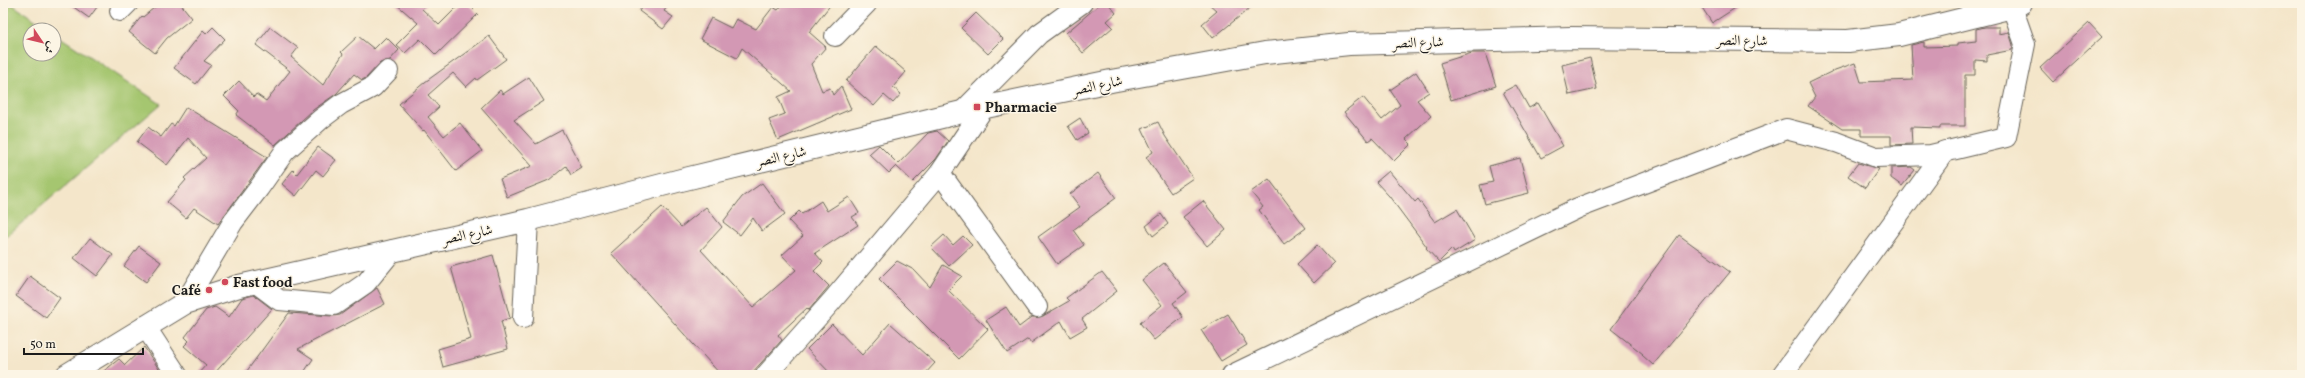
<svg xmlns="http://www.w3.org/2000/svg" width="2305" height="378" font-family="Vollkorn,Amiri,serif">
  <style>
    .green { fill: #a5c66f; stroke: #607146 }
    .building { fill: #d398b4 }
    .lines { fill: none; stroke-linecap: round; stroke-linejoin: round }
    .minor-casing { stroke: #686359; stroke-width: 22 }
    .major-casing { stroke: #686359; stroke-width: 24 }
    .minor { stroke: #fff; stroke-width: 20 }
    .major { stroke: #fff; stroke-width: 22 }
    .poi-dot { fill: #d1495b; stroke: #fcf5e5; stroke-width: 1.5 }
    .labels { text-anchor: middle; stroke-width: 3; stroke-linejoin: round; paint-order: stroke }
    .street-label { font-size: 14px; fill: #1c1c1c; stroke: #fcf5e5 }
    .poi-label { font-size: 14px; font-weight: bold; fill: #1c1c1c; stroke: #fcf5e5; text-anchor: start }
  </style>
  <rect width="100%" height="100%" fill="#fcf5e5"/>
  <filter id="ink" filterUnits="userSpaceOnUse"><feTurbulence type="fractalNoise" baseFrequency=".025" numOctaves="2"/><feDisplacementMap in="SourceGraphic" scale="8" xChannelSelector="R" yChannelSelector="G"/><feConvolveMatrix kernelMatrix="1 2 1 2 8 2 1 2 1" color-interpolation-filters="sRGB"/></filter>
  <filter id="wash" filterUnits="userSpaceOnUse"><feTurbulence type="fractalNoise" baseFrequency=".012" numOctaves="4" result="noise"/><feDisplacementMap in="SourceGraphic" scale="16" xChannelSelector="R" yChannelSelector="G"/><feGaussianBlur stdDeviation="0.9" result="paint"/><feColorMatrix in="noise" values="0 0 0 0 0 0 0 0 0 0 0 0 0 0 0 0 0 1.4 0 .05"/><feComposite in="paint" operator="in"/></filter>
  <g filter="url(#wash)">
    <rect width="100%" height="100%" fill="#f4e6ca"/>
    <polygon class="green" points="3,3 10,3 50,30 30,30 30,54 54,54 54,33 161,104 3,239"/>
    <g id="blocks">
      <g class="building">
        <polygon points="68,3 100,3 89,18"/>
        <polygon points="160,3 180,3 192,18 167,38 155,53 129,32 142,16 143,17"/>
        <polygon points="395,3 427,3 422,9 439,25 461,3 467,3 478,14 436,55 420,39 405,53 396,45 418,23"/>
        <polygon points="645,3 670,3 664,11 673,17 663,29 639,11"/>
        <polygon points="784,3 832,3 809,32 826,47 811,64 822,91 830,88 833,95 841,86 851,109 778,140 769,120 785,114 778,97 791,91 742,48 737,58 700,39 711,18 731,28 736,19 756,29 773,7 778,10"/>
        <polygon points="1101,3 1108,3 1116,13 1107,21 1113,27 1083,53 1066,33"/>
        <polygon points="1208,3 1256,3 1213,38 1202,24 1217,11"/>
        <polygon points="1699,3 1743,3 1712,23"/>
        <polygon points="976,13 1003,39 988,54 961,28"/>
        <polygon points="2089,23 2102,37 2053,82 2040,68"/>
        <polygon points="213,27 225,39 204,61 211,65 196,84 174,68 203,31 206,34"/>
        <polygon points="270,27 298,48 291,57 323,85 343,54 341,52 358,36 374,49 386,37 399,50 390,60 380,63 366,78 362,80 354,74 336,94 313,110 275,145 236,115 239,111 224,96 239,81 254,97 256,94 266,101 290,71 256,45"/>
        <polygon points="1985,27 1999,27 1999,34 2009,32 2013,45 2012,50 1987,55 1987,61 1975,60 1975,75 1965,75 1965,126 1940,126 1940,128 1911,127 1912,144 1891,145 1891,136 1861,136 1861,129 1842,129 1808,106 1815,97 1808,83 1835,70 1855,63 1861,82 1913,80 1911,45 1924,42 1924,47 1958,46 1958,43 1976,41 1976,29"/>
        <polygon points="489,36 506,59 477,80 476,78 466,87 453,73 428,95 439,107 428,117 444,136 460,123 482,151 456,171 424,130 423,131 399,104 425,82"/>
        <polygon points="876,46 906,72 893,87 901,94 893,103 884,95 874,106 846,81"/>
        <polygon points="1472,53 1485,53 1496,86 1451,100 1440,63"/>
        <polygon points="1590,58 1597,89 1569,95 1562,65"/>
        <polygon points="1416,72 1429,92 1417,100 1431,116 1406,139 1411,144 1394,161 1372,138 1368,141 1344,112 1363,97 1382,120 1400,105 1390,90"/>
        <polygon points="529,77 544,101 514,120 536,144 562,130 582,168 571,175 566,166 549,180 507,197 500,179 532,166 481,108 500,90 503,94"/>
        <polygon points="1516,85 1529,108 1538,103 1563,146 1541,158 1503,92"/>
        <polygon points="186,107 267,157 218,224 194,208 186,218 167,202 186,180 184,178 206,158 188,138 167,165 137,142 148,127 161,137 171,124 174,126"/>
        <polygon points="1080,118 1088,133 1077,140 1068,126"/>
        <polygon points="1158,122 1165,136 1193,178 1171,193 1146,157 1153,152 1142,129"/>
        <polygon points="937,131 948,141 936,159 913,182 896,166 889,173 869,154 879,145 898,164 928,133"/>
        <polygon points="318,147 336,160 323,176 316,170 296,196 282,184 293,170 297,174"/>
        <polygon points="1520,158 1529,193 1485,204 1480,185 1493,182 1489,166"/>
        <polygon points="1858,163 1879,169 1865,188 1848,176"/>
        <polygon points="1911,167 1915,170 1902,186 1891,178 1891,168"/>
        <polygon points="1389,171 1415,202 1418,199 1435,222 1457,209 1475,240 1454,253 1452,249 1439,262 1426,248 1427,247 1389,196 1376,182"/>
        <polygon points="1098,173 1116,198 1073,230 1084,245 1057,264 1038,237 1080,207 1070,194"/>
        <polygon points="1269,179 1306,228 1284,244 1259,210 1263,207 1251,192"/>
        <polygon points="762,183 785,214 762,231 753,218 740,235 723,222 742,197"/>
        <polygon points="849,197 859,213 852,217 858,225 815,253 823,262 814,271 829,286 809,310 807,308 778,335 782,340 750,375 721,375 611,253 662,207 681,227 706,207 722,227 701,250 753,307 796,270 782,255 803,236 789,221 799,211 802,214 821,201 827,211"/>
        <polygon points="1203,201 1226,230 1207,246 1183,217"/>
        <polygon points="1161,214 1168,224 1153,236 1146,226"/>
        <polygon points="944,235 953,245 963,236 972,245 949,266 931,247"/>
        <polygon points="1679,235 1730,272 1653,365 1642,355 1643,354 1611,329"/>
        <polygon points="90,238 113,255 97,276 74,258"/>
        <polygon points="1317,245 1334,264 1314,283 1297,264"/>
        <polygon points="139,246 161,262 146,282 124,266"/>
        <polygon points="493,255 510,318 501,321 508,349 443,367 438,349 471,339 451,267"/>
        <polygon points="897,261 914,270 930,287 943,265 962,276 948,290 988,329 959,359 879,279"/>
        <polygon points="1164,263 1187,292 1173,303 1183,317 1154,340 1140,323 1162,305 1142,280"/>
        <polygon points="1102,272 1117,291 1082,319 1087,327 1070,337 1061,321 1031,343 1028,339 1007,353 986,320 1006,307 1019,327 1032,317 1043,316 1069,301 1066,298"/>
        <polygon points="30,276 60,298 46,318 16,296"/>
        <polygon points="377,288 385,304 298,349 313,359 302,375 244,375 289,313 333,316 340,315"/>
        <polygon points="254,295 272,309 213,375 197,375 206,365 184,346 189,341 185,337 206,310 215,307 229,317 242,298"/>
        <polygon points="1228,314 1247,345 1221,361 1201,330"/>
        <polygon points="890,323 935,363 924,375 832,375 807,349 832,324 862,355"/>
        <polygon points="144,347 163,375 99,375 119,359 125,365"/>
      </g>
    </g>
  </g>
  <g filter="url(#ink)">
    <use href="#blocks" fill-opacity="0" stroke="#686359" stroke-width="1"/>
    <g class="lines">
      <g class="minor-casing">
        <g id="minor">
          <polyline points="120,11 128,3"/>
          <polyline points="835,36 867,3"/>
          <polyline points="962,112 1039,34 1082,3"/>
          <polyline points="940,173 1037,307"/>
          <polyline points="255,282 279,300 334,305 366,283 393,250"/>
          <polyline points="185,303 233,222 259,188 285,151 321,119 341,104 373,87 388,71"/>
          <polyline points="523,318 528,220"/>
          <polyline points="145,326 177,375"/>
          <polyline points="766,375 831,302 940,173 983,109"/>
          <polyline points="1232,375 1578,208 1786,129 1836,142 1876,157 1931,155 2006,137 2025,44 2012,7"/>
          <polyline points="1782,375 1945,151"/>
        </g>
      </g>
      <g class="major-casing">
        <polyline id="major" points="67,375 185,303 239,286 528,220 681,180 962,112 1111,81 1265,53 1349,44 1570,38 1848,41 1899,35 2012,7 2021,3"/>
      </g>
      <use href="#minor" class="minor"/>
      <use href="#major" class="major"/>
    </g>
  </g>
  <g class="poi-dot">
    <rect x="973" y="103" width="8" height="8" rx="2"/>
    <circle cx="225" cy="282" r="4"/>
    <circle cx="209" cy="290" r="4"/>
  </g>
  <g class="labels">
    <g class="street-label">
      <text transform="translate(1742 40) rotate(1)" y="5">شارع النصر</text>
      <text transform="translate(1418 42) rotate(-2)" y="5">شارع النصر</text>
      <text transform="translate(1097 85) rotate(-12)" y="5">شارع النصر</text>
      <text transform="translate(781 156) rotate(-13)" y="5">شارع النصر</text>
      <text transform="translate(467 234) rotate(-12)" y="5">شارع النصر</text>
    </g>
    <g class="poi-label">
      <text x="985" y="112">Pharmacie</text>
      <text x="233" y="287">Fast food</text>
      <text x="201" y="295" text-anchor="end">Café</text>
    </g>
  </g>
  <rect width="2305" height="378" fill="none" stroke="#fcf5e5" stroke-width="16"/>
  <g transform="translate(42 42) rotate(125)"><circle r="19" fill="#fcf5e5" stroke="#a29e95"/>
  <path d="M0-3L7 15L0 10L-7 15Z" fill="#d1495b"/>
  <text y="-6" font-size="11" font-weight="bold" text-anchor="middle" fill="#1c1c1c">ش</text>
  </g>
  <path d="M24 348v6h119v-6" fill="none" stroke="#1c1c1c" stroke-width="2"/>
  <text x="30" y="348" font-size="12" fill="#1c1c1c" stroke="#fcf5e5" stroke-width="3" paint-order="stroke">50 m</text>
</svg>
